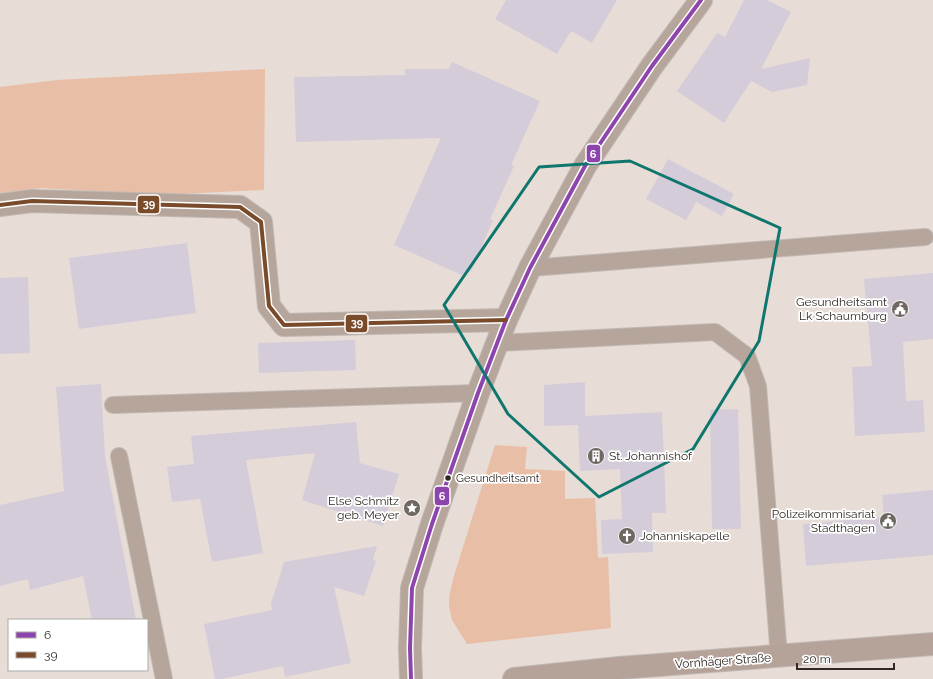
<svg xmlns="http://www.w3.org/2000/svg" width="933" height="679" font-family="Raleway,sans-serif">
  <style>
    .green { fill: #e8bea6 }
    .building { fill: #d4cdd9 }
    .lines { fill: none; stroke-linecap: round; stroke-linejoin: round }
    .service-casing { stroke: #c1b9b4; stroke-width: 18 }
    .minor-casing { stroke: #c1b9b4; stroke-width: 24 }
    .secondary-casing { stroke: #c1b9b4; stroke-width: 24 }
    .service { stroke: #b5a59b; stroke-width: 16 }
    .minor { stroke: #b5a59b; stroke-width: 22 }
    .secondary { stroke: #b5a298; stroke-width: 22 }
    .bus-1-casing { stroke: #fff; stroke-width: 7 }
    .bus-2-casing { stroke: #fff; stroke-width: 7 }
    .bus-1 { stroke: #8e44ad; stroke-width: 4 }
    .bus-2 { stroke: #7a4b2a; stroke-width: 4 }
    .marked { fill: none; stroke: #0f766e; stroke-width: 3; stroke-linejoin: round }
    .bus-dot { fill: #2f2823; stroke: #fff; stroke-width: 1.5 }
    .labels { text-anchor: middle; stroke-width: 3.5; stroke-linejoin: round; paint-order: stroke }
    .bus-label { font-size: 11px; fill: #2f2823; stroke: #fff; text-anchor: start }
    .poi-label { font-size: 12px; fill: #2f2823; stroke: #fff; text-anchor: end }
    .street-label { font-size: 12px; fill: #2f2823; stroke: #fff }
    .line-badge { stroke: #fff; stroke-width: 1.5 }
    .badge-label { font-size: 11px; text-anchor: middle; font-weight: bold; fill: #fff }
  </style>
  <rect width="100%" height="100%" fill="#e7dcd6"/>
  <g class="green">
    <polygon points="265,69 264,190 157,195 42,188 0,193 0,87 57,80"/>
    <polygon points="495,445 527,447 525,469 565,471 565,499 595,498 598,558 608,557 611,628 467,644 452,620 449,606 449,597 453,579"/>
  </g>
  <g class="building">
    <polygon points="506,0 617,0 592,43 571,31 557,54 495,19"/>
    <polygon points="744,0 767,0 791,12 761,69 810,58 807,85 772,92 751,81 724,123 677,91 717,33 725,37"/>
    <polygon points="452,62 540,101 511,165 514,166 490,219 493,220 471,272 467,270 464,276 394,245 441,138 296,142 294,77 405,75 405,69 449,69"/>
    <polygon points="668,159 734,194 722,216 696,202 686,220 646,199"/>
    <polygon points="187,243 196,313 79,329 69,258"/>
    <polygon points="933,273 933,339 903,342 906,401 923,400 925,432 855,436 852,367 872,366 864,279"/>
    <polygon points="28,277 30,353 0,354 0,278"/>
    <polygon points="355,340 356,370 259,373 258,343"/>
    <polygon points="585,382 585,416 662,412 666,513 652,513 653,552 602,554 601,520 622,519 620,469 580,471 578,425 544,426 544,385"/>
    <polygon points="101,384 105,456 136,620 92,620 83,576 30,590 28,579 0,586 0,505 64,491 56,387"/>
    <polygon points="738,409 741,529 712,529 710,410"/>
    <polygon points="356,422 360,463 399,474 383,526 302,500 315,453 246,460 263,553 212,562 200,499 172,502 167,467 194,464 191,436"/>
    <polygon points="933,490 933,555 806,566 803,524 884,517 882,495"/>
    <polygon points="377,546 373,560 376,561 364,596 334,587 351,663 285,677 283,666 222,679 215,679 204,624 272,610 271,604 284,562"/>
  </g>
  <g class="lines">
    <g class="service-casing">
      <g id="service">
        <polyline points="530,268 925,237"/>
        <polyline points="497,343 715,332 747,356 758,386 779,657"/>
        <polyline points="113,405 478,393"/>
        <polyline points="119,456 164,679"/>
      </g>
    </g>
    <g class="minor-casing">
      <g id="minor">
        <polyline points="0,205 32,201 240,207 261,222 269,306 284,325 506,320"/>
        <polyline points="411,679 410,648 412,588 432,524 478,393 506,320 530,268 585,166 652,66 701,0"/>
      </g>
    </g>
    <g class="secondary-casing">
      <polyline id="secondary" points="514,679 619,668 933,644"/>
    </g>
    <use href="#service" class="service"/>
    <use href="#minor" class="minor"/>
    <use href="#secondary" class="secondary"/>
    <g class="bus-1-casing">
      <polyline id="bus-1" points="411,679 410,648 412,588 432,524 478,393 506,320 530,268 585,166 652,66 701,0"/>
    </g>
    <g class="bus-2-casing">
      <polyline id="bus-2" points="0,205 32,201 240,207 261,222 269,306 284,325 506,320"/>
    </g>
    <use href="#bus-1" class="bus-1"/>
    <use href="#bus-2" class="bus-2"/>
  </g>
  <path class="marked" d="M 630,161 L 780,228 L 759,341 L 693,449 L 599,497 L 508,414 L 444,305 L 539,167 Z"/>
  <defs>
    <g id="civic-disc" transform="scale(0.9)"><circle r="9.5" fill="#6f6762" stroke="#fff"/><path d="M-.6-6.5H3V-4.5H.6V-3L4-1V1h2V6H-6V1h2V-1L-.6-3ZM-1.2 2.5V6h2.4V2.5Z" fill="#fff"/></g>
    <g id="building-disc" transform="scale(0.9)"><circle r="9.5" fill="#6f6762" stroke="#fff"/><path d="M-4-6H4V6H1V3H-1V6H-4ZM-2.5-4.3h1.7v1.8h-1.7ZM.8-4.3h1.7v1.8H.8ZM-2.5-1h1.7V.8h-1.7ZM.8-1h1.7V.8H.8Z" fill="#fff"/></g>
    <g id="sight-disc" transform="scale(0.9)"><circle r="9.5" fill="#6f6762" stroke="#fff"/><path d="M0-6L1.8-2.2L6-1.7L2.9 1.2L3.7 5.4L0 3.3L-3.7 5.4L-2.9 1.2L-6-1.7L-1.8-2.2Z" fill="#fff"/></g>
    <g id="church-disc" transform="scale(0.9)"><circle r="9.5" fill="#6f6762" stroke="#fff"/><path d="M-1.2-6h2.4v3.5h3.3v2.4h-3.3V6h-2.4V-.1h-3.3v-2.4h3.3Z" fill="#fff"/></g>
  </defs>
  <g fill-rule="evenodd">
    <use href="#civic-disc" x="900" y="309"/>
    <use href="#building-disc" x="596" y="456"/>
    <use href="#sight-disc" x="412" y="508"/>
    <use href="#civic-disc" x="888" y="521"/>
    <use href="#church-disc" x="627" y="536"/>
  </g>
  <circle class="bus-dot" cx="448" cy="478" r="3.5"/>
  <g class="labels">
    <g class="bus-label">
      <text x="456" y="482">Gesundheitsamt</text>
    </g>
    <g class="poi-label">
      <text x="887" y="306">Gesundheitsamt<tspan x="887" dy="14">Lk Schaumburg</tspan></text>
      <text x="609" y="460" text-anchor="start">St. Johannishof</text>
      <text x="399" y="505">Else Schmitz<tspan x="399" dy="14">geb. Meyer</tspan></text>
      <text x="875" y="518">Polizeikommisariat<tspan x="875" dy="14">Stadthagen</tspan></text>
      <text x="640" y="540" text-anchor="start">Johanniskapelle</text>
    </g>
    <g class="street-label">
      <text transform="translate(723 661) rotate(-4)" y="4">Vornhäger Straße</text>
    </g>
  </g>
  <g class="line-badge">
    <rect x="586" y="144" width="15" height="19" rx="4" fill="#8e44ad"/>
    <rect x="137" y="195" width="23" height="19" rx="4" fill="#7a4b2a"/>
    <rect x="345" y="314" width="23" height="19" rx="4" fill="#7a4b2a"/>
    <rect x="434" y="486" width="16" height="20" rx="4" fill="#8e44ad"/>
  </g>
  <g class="badge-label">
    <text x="593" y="158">6</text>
    <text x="149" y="208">39</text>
    <text x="357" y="327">39</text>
    <text x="442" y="500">6</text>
  </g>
  <rect x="8" y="619" width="140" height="52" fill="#ffffff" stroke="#aca9a7"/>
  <rect x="16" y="632" width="20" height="6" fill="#8e44ad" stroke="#aca9a7"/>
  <text x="44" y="639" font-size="12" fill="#2f2823">6</text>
  <rect x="16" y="652" width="20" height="6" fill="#7a4b2a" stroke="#aca9a7"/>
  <text x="44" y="659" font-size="12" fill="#2f2823">39</text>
  <path d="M797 663v6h97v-6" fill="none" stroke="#2f2823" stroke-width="2"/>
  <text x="803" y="663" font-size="12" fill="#2f2823" stroke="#ffffff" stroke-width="3" paint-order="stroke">20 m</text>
</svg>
